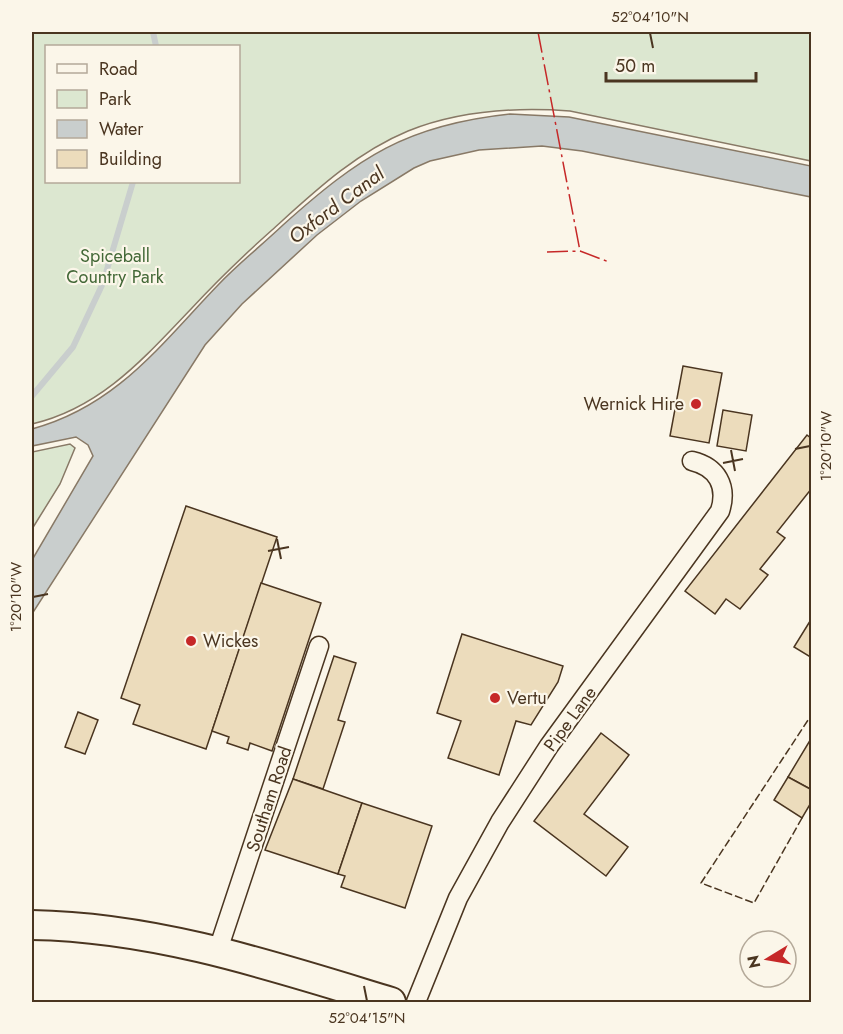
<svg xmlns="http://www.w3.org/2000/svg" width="843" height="1034" font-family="Jost,sans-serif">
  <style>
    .green { fill: #dce7d0; stroke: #887966; stroke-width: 1.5; fill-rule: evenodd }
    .water { fill: #c9cecd; stroke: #887966; stroke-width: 1.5 }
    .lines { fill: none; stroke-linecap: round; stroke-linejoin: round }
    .stream { stroke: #c9cecd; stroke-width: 6 }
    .building { fill: #ecdcbc; stroke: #4a3520; stroke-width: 1.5 }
    .minor-casing { stroke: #4a3520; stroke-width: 21 }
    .primary-casing { stroke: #4a3520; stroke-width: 32 }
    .minor { stroke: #fbf6e9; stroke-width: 18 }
    .primary { stroke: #fbf6e9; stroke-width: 28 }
    .fence { stroke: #4a3520; stroke-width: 1.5; stroke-dasharray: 8 3; stroke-linecap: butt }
    .power { stroke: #c62828; stroke-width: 1.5; stroke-dasharray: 21 4.5 3 4.5; stroke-linecap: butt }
    .ticks { fill: none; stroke: #4a3520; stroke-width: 2 }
    .poi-dot { fill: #c62828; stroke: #fbf6e9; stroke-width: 2 }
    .labels { text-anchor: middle; stroke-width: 4.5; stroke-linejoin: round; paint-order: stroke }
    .park-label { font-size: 18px; fill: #436837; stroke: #fbf6e9 }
    .poi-label { font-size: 18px; fill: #4a3520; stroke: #fbf6e9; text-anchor: start }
    .street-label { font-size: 18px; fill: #4a3520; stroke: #fbf6e9 }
    .water-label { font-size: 20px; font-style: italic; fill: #4a3520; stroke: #fbf6e9 }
    .neatline { fill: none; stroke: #4a3520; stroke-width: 2 }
    .ticks-label { font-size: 15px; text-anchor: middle; fill: #4a3520 }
  </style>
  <rect width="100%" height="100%" fill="#fbf6e9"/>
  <g class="green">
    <path d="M 32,32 L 811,32 L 811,161 L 570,111 C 517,107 458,111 408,131 C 355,153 314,192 272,230 C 244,255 217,281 191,309 C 144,358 101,408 32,424 ZM 46,46 L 238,46 L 238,182 L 46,182 Z"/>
    <polygon points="70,444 75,448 60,484 32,529 32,452"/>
  </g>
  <path class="water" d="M 510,114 L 569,117 L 811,166 L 811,197 L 582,151 L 542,146 L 479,150 L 430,161 L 414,168 L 361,201 L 317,235 L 242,304 L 205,345 L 32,614 L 32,560 L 93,456 L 88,445 L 76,437 L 32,446 L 32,429 C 117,406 161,344 219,284 C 239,263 262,245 283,225 C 359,157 406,125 510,114 Z"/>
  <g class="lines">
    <g class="stream">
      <polyline points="153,32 156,46"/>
      <polyline points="32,396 73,347 103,283 133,182"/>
    </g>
  </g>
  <g class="building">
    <polygon points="683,366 722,373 709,443 670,436"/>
    <polygon points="723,410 752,415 746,451 717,446"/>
    <polygon points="807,435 812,439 812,488 777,532 785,538 760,569 768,575 740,609 726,599 715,614 685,591"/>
    <polygon points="186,506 277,537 206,749 133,724 140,705 121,698"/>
    <polygon points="261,583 321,603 272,751 250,743 248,750 227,743 229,737 212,731"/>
    <polygon points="812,618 812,658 794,647"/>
    <polygon points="462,634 563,666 558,682 531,725 516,721 499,775 448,758 461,721 437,713"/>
    <polygon points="334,656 356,663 338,720 345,722 323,789 293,779"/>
    <polygon points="78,712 98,720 85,754 65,747"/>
    <polygon points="601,733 629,755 584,814 628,847 606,876 534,821"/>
    <polygon points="812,737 812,790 788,777"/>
    <polygon points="788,777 812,790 812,801 802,818 774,800"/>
    <polygon points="293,779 362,803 338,874 265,850"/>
    <polygon points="362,803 432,826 405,908 341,887 345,876 338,874"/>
  </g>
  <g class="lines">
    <g class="minor-casing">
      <g id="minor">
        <polyline points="218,950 319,646"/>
        <path d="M 416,1002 L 458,898 L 500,822 L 549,746 L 720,511 C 728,486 717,467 692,461"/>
      </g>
    </g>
    <g class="primary-casing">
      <path id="primary" d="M 32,925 C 156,927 273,966 391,1002"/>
    </g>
    <use href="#minor" class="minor"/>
    <use href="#primary" class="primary"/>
    <polyline class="fence" points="802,818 754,903 701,883 812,714"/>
    <g class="power">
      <polyline points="538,32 580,251"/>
      <polyline points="547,252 580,251 609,262"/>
    </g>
  </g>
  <path class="ticks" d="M 650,33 L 653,48M 795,449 L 810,446M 731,450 L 735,471M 723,463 L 743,459M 277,539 L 281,559M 268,551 L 289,547M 33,597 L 48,594M 364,986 L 367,1001"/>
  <g class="poi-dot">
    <circle cx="696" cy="404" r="6"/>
    <circle cx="191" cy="641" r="6"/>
    <circle cx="495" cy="698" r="6"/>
  </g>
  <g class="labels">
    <g class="park-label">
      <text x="115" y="262">Spiceball<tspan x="115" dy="21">Country Park</tspan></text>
    </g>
    <g class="poi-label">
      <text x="684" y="410" text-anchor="end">Wernick Hire</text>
      <text x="203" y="647">Wickes</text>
      <text x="507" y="704">Vertu</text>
    </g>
    <g class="street-label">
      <text transform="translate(570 719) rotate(-54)" y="6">Pipe Lane</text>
      <text transform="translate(269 799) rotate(-72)" y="6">Southam Road</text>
    </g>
    <g class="water-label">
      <text transform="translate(336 205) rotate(-37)" y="7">Oxford Canal</text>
    </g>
  </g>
  <rect width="843" height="1034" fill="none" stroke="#fbf6e9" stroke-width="66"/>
  <rect x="45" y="45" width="195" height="138" fill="#fbf6e9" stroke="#b4a999" stroke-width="1.5"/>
  <rect x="57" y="64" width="30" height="9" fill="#fbf6e9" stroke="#b4a999" stroke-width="1.5"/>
  <text x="99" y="75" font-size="18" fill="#4a3520">Road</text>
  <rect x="57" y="90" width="30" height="18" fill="#dce7d0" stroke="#b4a999" stroke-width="1.5"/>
  <text x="99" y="105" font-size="18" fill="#4a3520">Park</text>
  <rect x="57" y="120" width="30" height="18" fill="#c9cecd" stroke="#b4a999" stroke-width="1.5"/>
  <text x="99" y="135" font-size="18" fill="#4a3520">Water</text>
  <rect x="57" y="150" width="30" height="18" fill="#ecdcbc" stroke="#b4a999" stroke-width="1.5"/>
  <text x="99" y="165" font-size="18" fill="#4a3520">Building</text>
  <g transform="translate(768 959) rotate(259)"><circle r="28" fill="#fbf6e9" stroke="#b4a999" stroke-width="1.5"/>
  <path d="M0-4.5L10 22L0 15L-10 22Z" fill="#c62828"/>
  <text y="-9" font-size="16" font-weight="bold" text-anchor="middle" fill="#4a3520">N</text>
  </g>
  <path d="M606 72v9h150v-9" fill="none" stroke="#4a3520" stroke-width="3"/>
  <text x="615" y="72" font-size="18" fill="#4a3520" stroke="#fbf6e9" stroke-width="4.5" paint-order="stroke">50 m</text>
  <rect x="33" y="33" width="777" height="968" class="neatline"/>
  <g class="ticks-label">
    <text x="650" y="22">52°04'10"N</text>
    <text transform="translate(826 446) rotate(-90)" y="5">1°20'10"W</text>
    <text transform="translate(16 597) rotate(-90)" y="5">1°20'10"W</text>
    <text x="367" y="1023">52°04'15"N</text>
  </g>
</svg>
